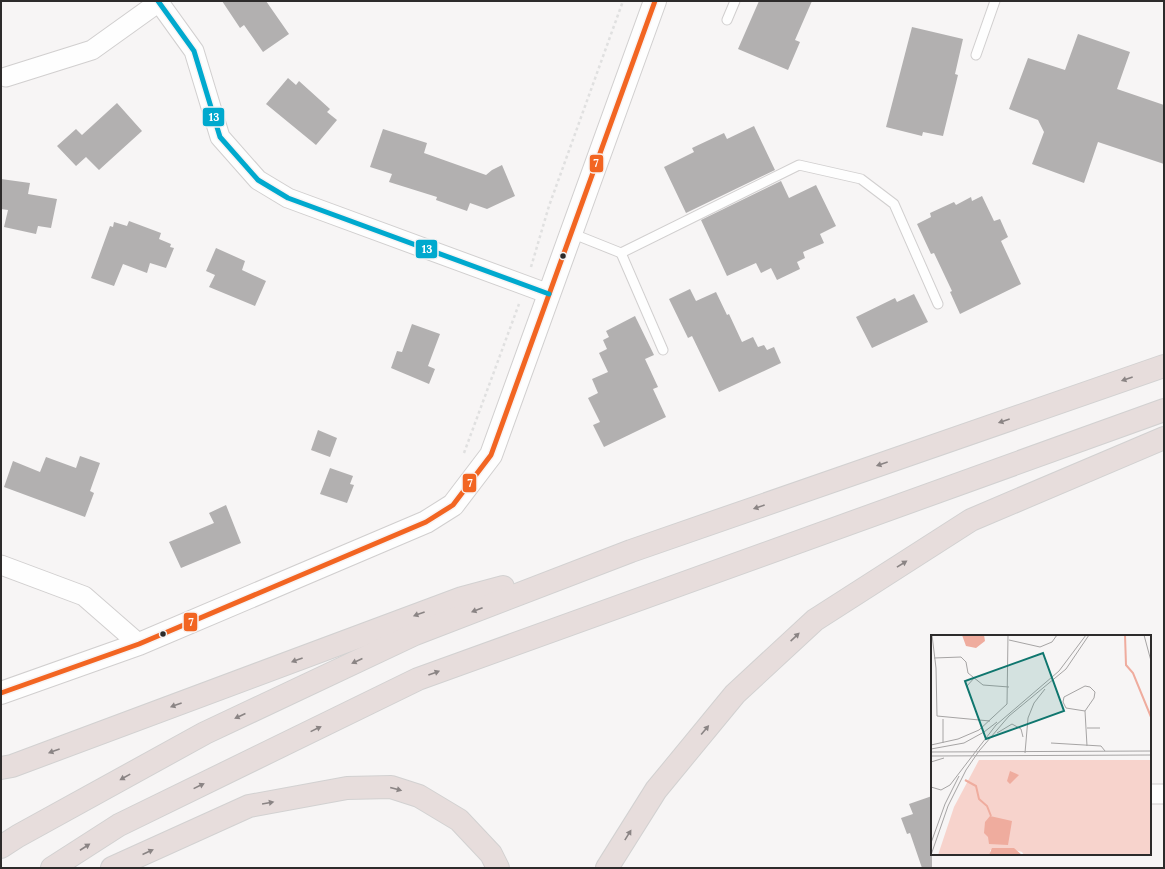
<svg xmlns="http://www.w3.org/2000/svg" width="1165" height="869" font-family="Lora,serif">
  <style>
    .building { fill: #b2b0b0 }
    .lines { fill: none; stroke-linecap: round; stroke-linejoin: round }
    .lane-casing { stroke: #d1cfcf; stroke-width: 11 }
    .street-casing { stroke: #d1cfcf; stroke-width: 21 }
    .secondary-casing { stroke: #d1cfcf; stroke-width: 24 }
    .highway-casing { stroke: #d2d1d1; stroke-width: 24 }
    .path { stroke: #e0e0e0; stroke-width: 2.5; stroke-dasharray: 3 3; stroke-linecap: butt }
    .lane { stroke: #fefefe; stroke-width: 9 }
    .street { stroke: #fefefe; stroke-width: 19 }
    .secondary { stroke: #fefefe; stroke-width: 22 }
    .highway { stroke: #e7dddc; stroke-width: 22 }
    .bus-1-casing { stroke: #f8f4f4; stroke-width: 8 }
    .bus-2-casing { stroke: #f8f4f4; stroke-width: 8 }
    .bus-1 { stroke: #f26522; stroke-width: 5 }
    .bus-2 { stroke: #00a9ce; stroke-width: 5 }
    .oneway { fill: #8a8484 }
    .bus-dot { fill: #2d2b2b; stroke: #f8f4f4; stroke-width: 1.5 }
    .inset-river { fill: none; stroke: #efac9e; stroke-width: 2 }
    .inset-road { fill: none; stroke: #a6a4a4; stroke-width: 1 }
    .view { fill: #0f766e; fill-opacity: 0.15; stroke: #0f766e; stroke-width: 2 }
    .inset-edge { fill: none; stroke: #2d2b2b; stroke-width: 2 }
    .line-badge { stroke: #f8f4f4; stroke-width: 1.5 }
    .badge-label { font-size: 11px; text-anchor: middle; font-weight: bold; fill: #fff }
  </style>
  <rect width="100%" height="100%" fill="#f7f5f5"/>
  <g class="building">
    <polygon points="222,1 266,1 289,34 263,52 244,25 240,28"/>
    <polygon points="759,1 812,1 795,40 800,42 788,70 738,49"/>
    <polygon points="912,27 963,39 955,74 958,75 943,136 923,132 922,136 886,127"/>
    <polygon points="1078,34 1130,52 1117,89 1164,105 1164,164 1098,142 1084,183 1032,164 1044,132 1038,120 1009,109 1028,58 1065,70"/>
    <polygon points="288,78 296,85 299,81 330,109 327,112 337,120 316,145 266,104"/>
    <polygon points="117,103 142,131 99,170 86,157 76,166 57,146 76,129 82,135"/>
    <polygon points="754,126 775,170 686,213 664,167 694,152 692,148 724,133 727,139"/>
    <polygon points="383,129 427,143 424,153 486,175 492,170 502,165 515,196 487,209 470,203 467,211 436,200 437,197 389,182 392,174 370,167"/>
    <polygon points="1,179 30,183 28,194 57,199 51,228 38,226 36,234 4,227 8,210 1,209"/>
    <polygon points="781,181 789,198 816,185 836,226 820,234 824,243 803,252 805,258 797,262 800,269 777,280 771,268 761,273 756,263 727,276 701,220"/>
    <polygon points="982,196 994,221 1000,219 1008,237 1001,241 1021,284 960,314 950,292 952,291 934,253 931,254 917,224 931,217 930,213 954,202 956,205 971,197 972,201"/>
    <polygon points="129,221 161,233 159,239 171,244 170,247 174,248 166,268 150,263 147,273 123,264 114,286 91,278 110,226 113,227 114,222 127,226"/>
    <polygon points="216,248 245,261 242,270 266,281 255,306 209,287 215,275 206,271"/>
    <polygon points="690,289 696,301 716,292 727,315 729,314 742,342 753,337 758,347 764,345 767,350 774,347 781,363 719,392 692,336 688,338 669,299"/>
    <polygon points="914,294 928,322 872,348 856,317 895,298 897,302"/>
    <polygon points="635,316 654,355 645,359 658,387 653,389 666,417 604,447 593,425 600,422 588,398 598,393 592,379 608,372 599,353 607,349 603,340 609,337 606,331"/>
    <polygon points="412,324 440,334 428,366 435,369 429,384 391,368 397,351 402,352"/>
    <polygon points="318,430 337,438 330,457 311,450"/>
    <polygon points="80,456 100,463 90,491 94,493 85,517 4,487 13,461 40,472 46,457 76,468"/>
    <polygon points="330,468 353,476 350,484 354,485 347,503 320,494"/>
    <polygon points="226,505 241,543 181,568 169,542 214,523 209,513"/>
    <polygon points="932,796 932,868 922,868 910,833 907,834 901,818 913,814 909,804"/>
  </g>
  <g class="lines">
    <g class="lane-casing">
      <g id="lane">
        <polyline points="727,20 735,1"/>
        <polyline points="976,55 995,1"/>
        <polyline points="571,233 621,253 799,165 861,179 894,204 938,304"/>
        <polyline points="621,253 663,350"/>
      </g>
    </g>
    <g class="street-casing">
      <g id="street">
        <polyline points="158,1 194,51 220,137 258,180 288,198 549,294"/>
        <polyline points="6,77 92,50 159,2"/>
        <polyline points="1,565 84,596 139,644"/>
        <polyline points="1150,794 1164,794"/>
      </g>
    </g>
    <g class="secondary-casing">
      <polyline id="secondary" points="1,693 139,644 426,522 453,505 491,455 655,1"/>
    </g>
    <g class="highway-casing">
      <g id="highway">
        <polyline points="1,768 12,766 462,598 503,587"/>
        <polyline points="1,847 18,836 205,733 415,634 631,551 1164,366"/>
        <polyline points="52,868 119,825 418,679 1164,410"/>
        <polyline points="112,868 249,806 347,788 391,787 419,796 459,820 491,854 498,868"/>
        <polyline points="607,868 656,790 735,694 815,620 971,520 1164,438"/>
      </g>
    </g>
    <g class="path">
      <polyline points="531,267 549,206 623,1"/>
      <polyline points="464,453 519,304"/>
    </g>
    <use href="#lane" class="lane"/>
    <use href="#street" class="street"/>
    <use href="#secondary" class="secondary"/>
    <use href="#highway" class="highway"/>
    <g class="bus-1-casing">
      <polyline id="bus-1" points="1,693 139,644 426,522 453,505 491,455 655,1"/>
    </g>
    <g class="bus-2-casing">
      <polyline id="bus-2" points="158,1 194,51 220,137 258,180 288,198 549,294"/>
    </g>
    <use href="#bus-1" class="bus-1"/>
    <use href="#bus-2" class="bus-2"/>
  </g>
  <defs><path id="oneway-solid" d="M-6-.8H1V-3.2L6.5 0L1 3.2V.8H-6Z"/></defs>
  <g class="oneway">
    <use href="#oneway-solid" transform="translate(1127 379) rotate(161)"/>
    <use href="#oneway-solid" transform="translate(1004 421) rotate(161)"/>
    <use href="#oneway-solid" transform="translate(882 464) rotate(161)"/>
    <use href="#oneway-solid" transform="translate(759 507) rotate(161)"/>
    <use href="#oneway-solid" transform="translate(902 564) rotate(-32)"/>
    <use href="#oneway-solid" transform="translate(477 610) rotate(159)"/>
    <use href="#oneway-solid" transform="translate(419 614) rotate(160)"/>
    <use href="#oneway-solid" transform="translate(795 637) rotate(-43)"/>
    <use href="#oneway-solid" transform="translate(297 660) rotate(160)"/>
    <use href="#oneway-solid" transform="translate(357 661) rotate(155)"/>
    <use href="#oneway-solid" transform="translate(434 673) rotate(-20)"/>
    <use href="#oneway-solid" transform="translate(176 705) rotate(160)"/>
    <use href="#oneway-solid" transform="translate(240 716) rotate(155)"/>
    <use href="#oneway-solid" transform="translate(316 729) rotate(-26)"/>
    <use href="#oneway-solid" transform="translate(705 730) rotate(-50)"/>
    <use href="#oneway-solid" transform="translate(54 751) rotate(160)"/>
    <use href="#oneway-solid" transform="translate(125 777) rotate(151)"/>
    <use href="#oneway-solid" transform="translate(199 786) rotate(-26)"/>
    <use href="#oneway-solid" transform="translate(396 789) rotate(15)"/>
    <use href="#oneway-solid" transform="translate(268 803) rotate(-10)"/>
    <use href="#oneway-solid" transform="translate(628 835) rotate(-58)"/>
    <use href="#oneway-solid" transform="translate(85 847) rotate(-33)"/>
    <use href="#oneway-solid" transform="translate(148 852) rotate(-24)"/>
  </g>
  <g class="bus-dot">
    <circle cx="563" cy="256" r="3.5"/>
    <circle cx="163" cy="634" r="3.5"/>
  </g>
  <g transform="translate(931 635)">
    <rect width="220" height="220" fill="#f7f5f5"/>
    <path d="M 48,125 L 220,125 L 220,220 L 93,220 L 91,217 L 84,215 L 59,215 L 59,220 L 7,220 L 23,172 Z" fill="#f7d3cc"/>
    <path d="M 31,0 L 53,0 L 54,6 L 45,13 L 35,11 ZM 79,136 L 88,140 L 79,149 L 76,146 ZM 59,181 L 81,186 L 77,210 L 58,209 L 57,202 L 53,198 L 54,187 ZM 61,213 L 83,213 L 91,220 L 58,220 Z" fill="#efac9e"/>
    <path class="inset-river" d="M 194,0 L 195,30 L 202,38 L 220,82M 34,145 L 45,151 L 48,164 L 56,171 L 60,181"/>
    <path class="inset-road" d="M 1,0 L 5,33 L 6,81 L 59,86M 213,0 L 220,26M 78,5 L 109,12 L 121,7 L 126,0M 3,23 L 30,22 L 35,27 L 37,38 L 52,50 L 78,52M 36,51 L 44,42M 154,76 L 135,73 L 132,67 L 133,62 L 154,51 L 159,52 L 164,57 L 163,63 L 154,76 L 156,111M 156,93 L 169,93M 66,98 L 81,89 L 90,94 L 92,102M 12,108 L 12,84M 120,108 L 170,111 L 174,116M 0,110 L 27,104 L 48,95 L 76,69 L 77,0M 0,114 L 33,108 L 53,97 L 66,87M 0,117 L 220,116M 94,118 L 97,83 L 103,68 L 114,54M 0,121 L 220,120M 0,127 L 13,123M 0,152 L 10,155 L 19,150 L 65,90 L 128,36 L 155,0M 0,172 L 0,199M 0,208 L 14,169 L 28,141M 0,220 L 17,171 L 35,135 L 48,116 L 78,81 L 135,34 L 158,0"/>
    <path class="view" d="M 112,18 L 133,76 L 55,104 L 34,46 Z"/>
    <rect width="220" height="220" class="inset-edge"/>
  </g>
  <g class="line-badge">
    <rect x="202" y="107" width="23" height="20" rx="4" fill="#00a9ce"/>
    <rect x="589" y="154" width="15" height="19" rx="4" fill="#f26522"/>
    <rect x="415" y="239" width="23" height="20" rx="4" fill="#00a9ce"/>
    <rect x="462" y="473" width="15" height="20" rx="4" fill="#f26522"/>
    <rect x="183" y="612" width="15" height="20" rx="4" fill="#f26522"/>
  </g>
  <g class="badge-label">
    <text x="214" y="121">13</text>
    <text x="596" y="167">7</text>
    <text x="427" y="253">13</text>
    <text x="470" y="487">7</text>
    <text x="191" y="626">7</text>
  </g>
  <rect width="1165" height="869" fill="none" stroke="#2d2b2b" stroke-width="4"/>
</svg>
